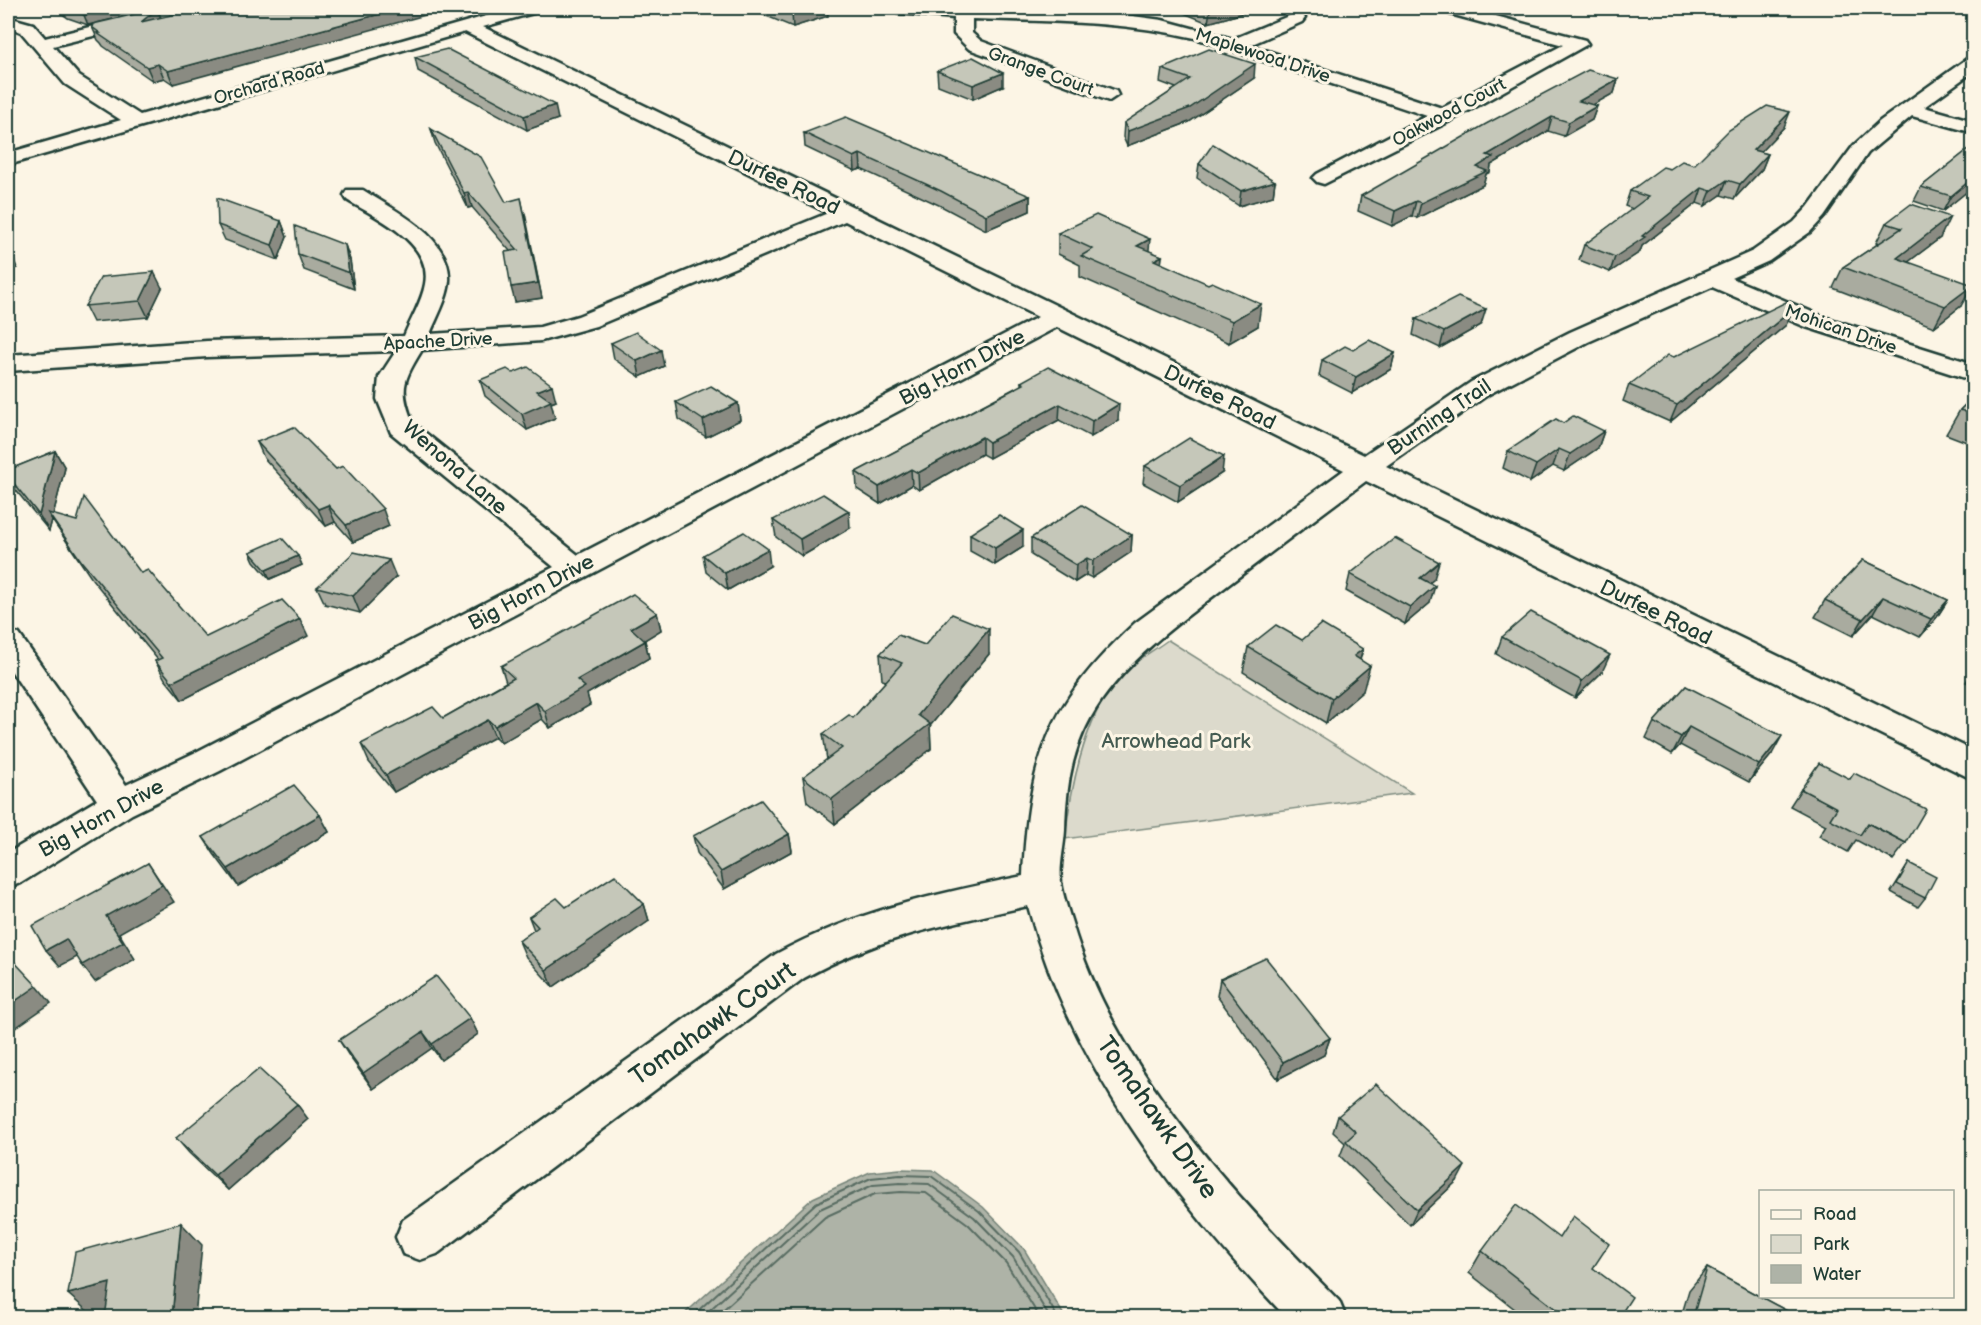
<svg xmlns="http://www.w3.org/2000/svg" width="1981" height="1325" font-family="'Balsamiq Sans',sans-serif">
  <style>
    .green { fill: #dcdacc; stroke: #7e8c80; stroke-width: 1.5 }
    .water { fill: #aeb3a7; stroke: #758479; stroke-width: 1.5 }
    .lines { fill: none; stroke-linecap: round; stroke-linejoin: round }
    .shore { stroke: #586c62; stroke-width: 2 }
    .minor-casing { stroke: #1f3d34; stroke-width: 5 }
    .minor { fill: #fcf5e5; fill-rule: evenodd }
    .wall { fill: #a9ab9f; stroke: #1f3d34; stroke-width: 1.5 }
    .shaded-wall { fill: #8a8b82; stroke: #1f3d34; stroke-width: 1.5 }
    .building { fill: #c5c7b9; stroke: #1f3d34; stroke-width: 1.5 }
    .labels { text-anchor: middle; stroke-width: 6; stroke-linejoin: round; paint-order: stroke }
    .far-street-label { font-size: 18px; fill: #1f3d34; stroke: #fcf5e5 }
    .street-label { font-size: 21px; fill: #1f3d34; stroke: #fcf5e5 }
    .park-label { font-size: 21px; fill: #455c52; stroke: #fcf5e5 }
    .near-street-label { font-size: 26px; fill: #1f3d34; stroke: #fcf5e5 }
  </style>
  <rect width="100%" height="100%" fill="#fcf5e5"/>
  <filter id="ink" filterUnits="userSpaceOnUse"><feTurbulence type="fractalNoise" baseFrequency=".0167" numOctaves="2"/><feDisplacementMap in="SourceGraphic" scale="12" xChannelSelector="R" yChannelSelector="G"/><feConvolveMatrix kernelMatrix="1 2 1 2 8 2 1 2 1" color-interpolation-filters="sRGB"/></filter>
  <g filter="url(#ink)">
    <g class="green">
      <polygon points="1456,8 1531,8 1502,21"/>
      <path d="M 1168,640 L 1412,793 L 1065,839 C 1071,785 1083,728 1113,682 C 1123,668 1153,651 1168,640 Z"/>
    </g>
    <polygon class="water" points="900,1169 933,1170 983,1207 1024,1249 1065,1317 681,1317 813,1198 870,1172"/>
    <g class="lines">
      <g class="shore">
        <polyline points="690,1318 816,1203 871,1178 900,1175 931,1176 979,1211 1019,1252 1058,1318"/>
        <polyline points="701,1318 820,1209 873,1185 900,1183 929,1184 974,1217 1013,1257 1050,1318"/>
        <polyline points="714,1318 825,1217 875,1194 901,1192 926,1193 968,1224 1006,1263 1040,1318"/>
      </g>
      <g class="minor-casing">
        <g id="minor">
          <path d="M 166,8 L 192,8 L 190,12 L 53,46 L 79,76 L 140,115 L 514,8 L 539,8 L 537,12 L 483,27 L 1364,455 L 1471,382 L 1570,332 L 1753,251 L 1794,222 L 1808,207 L 1854,145 L 1880,121 L 1968,58 L 1974,57 L 1974,71 L 1924,107 L 1974,121 L 1974,133 L 1912,116 L 1868,153 L 1824,217 L 1810,232 L 1769,261 L 1731,278 L 1824,317 L 1974,364 L 1974,381 L 1806,327 L 1712,287 L 1588,342 L 1489,394 L 1386,466 L 1974,751 L 1974,780 L 1366,481 C 1320,515 1274,550 1228,585 C 1182,620 1135,653 1101,701 C 1073,741 1066,783 1065,830 C 1064,848 1059,865 1061,882 C 1063,896 1068,910 1072,923 C 1114,1068 1235,1196 1339,1301 L 1346,1318 L 1287,1318 C 1175,1201 1070,1064 1028,906 C 947,924 878,937 804,978 L 437,1254 L 420,1260 L 403,1254 L 396,1237 L 403,1220 L 776,954 C 855,911 935,894 1023,876 C 1029,759 1047,704 1135,623 L 1344,470 L 1057,327 L 220,771 L 132,814 L 21,883 L 8,887 L 8,853 L 97,800 L 8,666 L 8,631 L 19,634 L 126,785 L 194,753 L 554,567 L 391,433 L 377,399 L 379,377 L 396,351 L 207,357 L 8,371 L 8,355 L 207,341 L 404,336 C 411,319 422,301 425,284 C 433,242 375,217 347,200 L 344,195 L 347,190 L 363,190 C 394,210 452,237 449,281 C 448,298 436,319 430,334 L 540,327 L 578,316 L 828,213 L 465,32 L 8,165 L 8,153 L 121,120 L 65,84 L 21,32 L 8,27 L 8,17 L 33,24 L 45,38 ZM 845,221 L 1038,317 L 578,555 L 413,423 C 399,389 403,381 422,350 L 541,341 L 596,326 Z"/>
          <path d="M 889,8 L 1049,10 L 1125,15 L 1162,20 L 1233,39 L 1296,13 L 1302,14 L 1305,18 L 1302,22 L 1250,45 L 1442,108 L 1563,45 L 1443,12 L 1441,8 L 1466,8 L 1585,40 L 1588,44 L 1452,120 L 1324,184 L 1317,182 L 1313,178 L 1317,174 L 1427,116 L 1195,38 C 1121,21 1047,21 972,19 L 972,33 L 981,41 L 1116,91 L 1118,95 L 1109,101 L 969,49 L 954,34 L 954,18 L 897,13 Z"/>
        </g>
      </g>
      <use href="#minor" class="minor"/>
    </g>
    <g class="wall">
      <polygon points="54,8 159,8 88,25 68,18"/>
      <polygon points="759,8 827,8 828,16 793,27 759,13"/>
      <polygon points="1172,8 1261,8 1208,23"/>
      <polygon points="1951,8 1970,8 1965,11"/>
      <polygon points="157,9 161,17 173,84 164,78 153,81 103,46 101,43 98,40 92,27"/>
      <polygon points="415,57 558,119 527,130 418,71"/>
      <polygon points="1162,69 1254,78 1189,122 1127,146 1123,137 1124,123 1176,88 1160,82"/>
      <polygon points="937,71 1003,86 973,99 938,85"/>
      <polygon points="1618,79 1614,93 1592,105 1597,106 1592,120 1564,136 1548,131 1491,165 1490,172 1486,174 1483,185 1417,218 1412,216 1392,226 1358,211 1361,196"/>
      <polygon points="1784,127 1760,152 1768,154 1762,169 1734,199 1721,195 1705,206 1697,203 1642,246 1640,252 1610,272 1579,260 1584,245 1633,209 1625,206 1630,191 1670,169 1694,165"/>
      <polygon points="431,129 506,202 525,213 542,298 515,302 510,251 472,207 468,208 435,143"/>
      <polygon points="804,133 1030,196 1030,211 986,230 941,206 861,169 855,171 805,147"/>
      <polygon points="1974,145 1974,186 1943,211 1914,201 1921,187"/>
      <polygon points="1199,164 1275,181 1273,196 1239,206 1197,178"/>
      <polygon points="281,221 287,237 278,260 225,240 218,225"/>
      <polygon points="1886,223 1940,238 1908,262 1961,306 1934,327 1833,288 1843,267 1878,244 1876,243"/>
      <polygon points="1058,233 1149,251 1162,256 1161,263 1258,326 1229,343 1080,277 1080,265 1058,254"/>
      <polygon points="345,245 350,260 354,289 304,270 298,254"/>
      <polygon points="162,288 148,317 93,322 85,306"/>
      <polygon points="1793,309 1786,325 1670,422 1623,401 1629,385 1674,357"/>
      <polygon points="1416,319 1481,325 1440,348 1413,335"/>
      <polygon points="611,343 664,366 640,377 614,359"/>
      <polygon points="1353,350 1395,353 1391,369 1352,393 1319,376 1322,360"/>
      <polygon points="513,373 556,401 551,403 555,418 527,430 485,396 480,380"/>
      <polygon points="1021,382 1118,421 1091,437 1059,420 989,458 982,454 919,490 912,485 880,504 857,489 856,472 1021,385"/>
      <polygon points="1974,396 1974,445 1946,434 1960,410"/>
      <polygon points="676,402 738,403 740,420 706,437 679,419"/>
      <polygon points="1563,423 1604,431 1598,448 1564,471 1553,466 1530,482 1503,468 1508,451"/>
      <polygon points="257,442 336,469 389,526 353,542 335,522 326,526 264,458"/>
      <polygon points="55,451 65,468 53,515 141,573 206,637 308,636 182,700 165,679 155,661 158,660 92,579 52,520 49,531 14,488 8,477 8,470"/>
      <polygon points="1145,466 1222,473 1178,502 1143,483"/>
      <polygon points="773,520 850,528 802,556 776,537"/>
      <polygon points="970,534 1023,547 995,565 970,551"/>
      <polygon points="1132,535 1131,552 1092,578 1086,575 1075,582 1031,555 1031,538"/>
      <polygon points="250,552 298,556 302,565 270,579 254,561"/>
      <polygon points="703,555 770,566 728,590 706,572"/>
      <polygon points="1863,560 1948,600 1937,617 1920,637 1873,614 1853,636 1815,617 1825,600"/>
      <polygon points="1350,574 1434,579 1429,583 1430,603 1405,624 1346,591"/>
      <polygon points="396,577 360,613 325,604 317,587"/>
      <polygon points="657,613 661,630 644,640 645,641 649,658 587,694 590,705 550,728 542,719 501,743 495,737 394,792 369,762 361,744 443,718 506,682 501,666"/>
      <polygon points="1502,637 1602,672 1575,698 1496,654"/>
      <polygon points="1302,640 1363,649 1360,660 1363,691 1326,723 1243,672 1248,647"/>
      <polygon points="925,645 989,654 930,726 931,749 835,824 807,802 803,777 827,760 823,734 853,718 886,681 882,680 880,654"/>
      <polygon points="1974,669 1974,686 1966,682"/>
      <polygon points="1686,686 1772,754 1749,782 1680,745 1672,754 1646,739 1654,722"/>
      <polygon points="1801,789 1906,843 1893,860 1856,840 1848,852 1819,836 1826,825 1790,806"/>
      <polygon points="320,815 329,832 238,886 214,854 203,837"/>
      <polygon points="789,834 792,851 724,889 697,853 693,836"/>
      <polygon points="1909,863 1925,898 1918,907 1891,892"/>
      <polygon points="644,904 649,921 553,987 526,957 519,941 534,930 529,917 566,907"/>
      <polygon points="1220,979 1330,1038 1324,1055 1278,1079 1217,996"/>
      <polygon points="470,1018 478,1034 441,1060 432,1048 373,1089 349,1056 339,1040"/>
      <polygon points="1338,1116 1457,1181 1410,1225 1340,1156 1345,1143 1333,1132"/>
      <polygon points="308,1119 228,1190 189,1153 176,1138"/>
      <polygon points="1559,1238 1593,1268 1619,1317 1525,1317 1469,1273 1482,1251"/>
      <polygon points="1707,1268 1798,1317 1681,1317 1689,1290"/>
    </g>
    <g class="shaded-wall">
      <polygon points="114,8 159,8 88,25 84,15"/>
      <polygon points="402,8 451,8 173,84 168,71"/>
      <polygon points="812,8 827,8 828,16 793,27 792,14"/>
      <polygon points="1219,8 1261,8 1208,23 1210,10"/>
      <polygon points="157,9 162,21 141,22"/>
      <polygon points="158,64 164,78 153,81 147,67"/>
      <polygon points="1255,64 1254,78 1189,122 1127,146 1128,131"/>
      <polygon points="1003,73 1003,86 973,99 973,85"/>
      <polygon points="1618,79 1614,93 1575,115 1579,101"/>
      <polygon points="555,105 558,119 527,130 524,116"/>
      <polygon points="1597,106 1592,120 1564,136 1569,122"/>
      <polygon points="1790,112 1784,127 1748,165 1753,150"/>
      <polygon points="1552,117 1548,131 1491,165 1490,172 1486,174 1483,185 1417,218 1421,203 1477,167 1487,155"/>
      <polygon points="860,154 861,169 855,171 854,157"/>
      <polygon points="1768,154 1762,169 1734,199 1740,184"/>
      <polygon points="1974,177 1974,186 1943,211 1951,196"/>
      <polygon points="1727,180 1721,195 1705,206 1711,191"/>
      <polygon points="1275,181 1273,196 1239,206 1241,191"/>
      <polygon points="1702,188 1697,203 1642,246 1640,252 1610,272 1615,257"/>
      <polygon points="468,192 472,207 468,208 464,193"/>
      <polygon points="1030,196 1030,211 986,230 986,215"/>
      <polygon points="521,198 542,298 515,302 511,287 538,283"/>
      <polygon points="1416,201 1412,216 1392,226 1395,211"/>
      <polygon points="1950,217 1940,238 1887,278 1897,258"/>
      <polygon points="281,221 287,237 278,260 272,245"/>
      <polygon points="1150,239 1148,260 1137,246"/>
      <polygon points="8,244 17,268 8,271"/>
      <polygon points="345,245 350,260 354,289 349,273"/>
      <polygon points="1162,256 1160,277 1154,260"/>
      <polygon points="154,272 162,288 148,317 140,301"/>
      <polygon points="1973,285 1961,306 1934,327 1945,306"/>
      <polygon points="1261,304 1258,326 1229,343 1232,321"/>
      <polygon points="1486,309 1481,325 1440,348 1444,332"/>
      <polygon points="1793,309 1786,325 1670,422 1677,405"/>
      <polygon points="661,350 664,366 640,377 637,361"/>
      <polygon points="1395,353 1391,369 1352,393 1356,377"/>
      <polygon points="552,385 556,401 551,403 555,418 527,430 522,414 537,391"/>
      <polygon points="738,403 740,420 706,437 703,420"/>
      <polygon points="1060,404 1059,420 989,458 989,442"/>
      <polygon points="1119,404 1118,421 1091,437 1092,421"/>
      <polygon points="1604,431 1598,448 1564,471 1570,454"/>
      <polygon points="982,437 982,454 919,490 918,473"/>
      <polygon points="1559,449 1553,466 1530,482 1536,465"/>
      <polygon points="55,451 65,468 52,519 48,513 52,520 49,531 39,515"/>
      <polygon points="1224,456 1222,473 1178,502 1180,485"/>
      <polygon points="911,469 912,485 880,504 879,487"/>
      <polygon points="328,505 335,522 326,526 318,509"/>
      <polygon points="383,509 389,526 353,542 346,525"/>
      <polygon points="849,511 850,528 802,556 800,539"/>
      <polygon points="1023,530 1023,547 995,565 995,548"/>
      <polygon points="1132,535 1131,552 1092,578 1093,561"/>
      <polygon points="768,549 770,566 728,590 725,573"/>
      <polygon points="298,556 302,565 270,579 266,570"/>
      <polygon points="1087,558 1086,575 1075,582 1076,565"/>
      <polygon points="389,560 396,577 360,613 353,596"/>
      <polygon points="1439,562 1434,579 1415,595 1420,578"/>
      <polygon points="1435,586 1430,603 1405,624 1410,607"/>
      <polygon points="1883,597 1873,614 1853,636 1863,619"/>
      <polygon points="1948,600 1937,617 1920,637 1931,619"/>
      <polygon points="657,613 661,630 635,646 631,628"/>
      <polygon points="300,619 308,636 182,700 172,682"/>
      <polygon points="989,629 989,654 930,726 931,749 835,824 832,799 918,715"/>
      <polygon points="645,641 649,658 587,694 590,705 550,728 545,711 577,680"/>
      <polygon points="1363,649 1356,674 1354,656"/>
      <polygon points="1610,655 1602,672 1575,698 1582,681"/>
      <polygon points="1370,666 1363,691 1326,723 1332,698"/>
      <polygon points="536,702 542,719 501,743 495,726"/>
      <polygon points="488,720 495,737 394,792 386,775"/>
      <polygon points="1689,727 1680,745 1672,754 1681,737"/>
      <polygon points="1782,736 1772,754 1749,782 1759,765"/>
      <polygon points="320,815 329,832 238,886 228,869"/>
      <polygon points="789,834 792,851 724,889 721,872"/>
      <polygon points="148,863 174,902 119,933 135,959 95,982 82,965 106,916"/>
      <polygon points="644,904 649,921 553,987 546,970"/>
      <polygon points="66,939 79,956 60,966 46,950"/>
      <polygon points="37,986 51,1003 8,1033 8,1006"/>
      <polygon points="470,1018 478,1034 441,1060 432,1044"/>
      <polygon points="423,1032 432,1048 373,1089 363,1073"/>
      <polygon points="1330,1038 1324,1055 1278,1079 1283,1062"/>
      <polygon points="297,1104 308,1119 228,1190 215,1175"/>
      <polygon points="1465,1166 1457,1181 1410,1225 1417,1210"/>
      <polygon points="181,1223 202,1245 195,1317 172,1317"/>
      <polygon points="110,1283 132,1304 92,1315 68,1294"/>
    </g>
    <g class="building">
      <polygon points="63,8 114,8 84,15"/>
      <polygon points="201,8 402,8 168,71 158,64 147,67 97,33 100,33 92,27 93,24 157,9 141,22"/>
      <polygon points="776,8 812,8 792,14"/>
      <polygon points="1203,8 1219,8 1210,10"/>
      <polygon points="447,49 555,105 524,116 415,57"/>
      <polygon points="1209,49 1255,64 1190,108 1128,131 1124,123 1190,79 1162,69"/>
      <polygon points="973,57 1003,73 973,85 937,71"/>
      <polygon points="1588,70 1618,79 1579,101 1597,106 1569,122 1552,117 1487,155 1493,157 1477,167 1487,171 1421,203 1416,201 1395,211 1361,196 1486,124"/>
      <polygon points="1767,106 1790,112 1753,150 1768,154 1740,184 1727,180 1711,191 1702,188 1642,236 1645,237 1615,257 1584,245 1648,197 1630,191 1663,167 1670,169 1682,161 1694,165 1729,130"/>
      <polygon points="846,117 1030,196 986,215 941,191 860,154 854,157 804,133"/>
      <polygon points="431,129 481,157 506,202 521,198 538,283 511,287 505,252 518,250 468,192 464,193"/>
      <polygon points="1213,144 1275,181 1241,191 1199,164"/>
      <polygon points="1974,145 1974,177 1951,196 1921,187"/>
      <polygon points="217,198 281,221 272,245 218,225"/>
      <polygon points="1911,204 1950,217 1897,258 1973,285 1945,306 1843,267 1902,228 1886,223"/>
      <polygon points="1096,215 1150,239 1137,246 1162,256 1154,260 1208,284 1212,282 1261,304 1232,321 1081,256 1093,249 1058,233"/>
      <polygon points="295,226 345,245 349,273 298,254"/>
      <polygon points="154,272 140,301 85,306 101,277"/>
      <polygon points="1458,297 1486,309 1444,332 1416,319"/>
      <polygon points="1786,302 1790,304 1793,309 1677,405 1629,385 1668,355 1674,357"/>
      <polygon points="636,332 661,350 637,361 611,343"/>
      <polygon points="1369,340 1395,353 1356,377 1322,360 1345,346 1353,350"/>
      <polygon points="528,367 552,385 537,391 551,401 522,414 480,380 507,369 513,373"/>
      <polygon points="1048,367 1119,404 1092,421 1060,404 989,442 982,437 918,473 911,469 879,487 856,472 1024,384 1021,382"/>
      <polygon points="711,386 738,403 703,420 676,402"/>
      <polygon points="1974,396 1974,415 1960,410"/>
      <polygon points="1573,416 1604,431 1570,454 1559,449 1536,465 1508,451 1556,419 1563,423"/>
      <polygon points="294,427 336,469 343,466 383,509 346,525 328,505 318,509 257,442"/>
      <polygon points="1189,438 1224,456 1180,485 1145,466"/>
      <polygon points="55,451 39,515 8,476 8,470"/>
      <polygon points="823,494 849,511 800,539 773,520"/>
      <polygon points="84,497 141,573 148,570 206,637 282,600 300,619 172,682 155,661 162,658 82,562 48,513 77,521"/>
      <polygon points="1082,505 1132,535 1093,561 1087,558 1076,565 1031,538"/>
      <polygon points="999,515 1023,530 995,548 970,534"/>
      <polygon points="744,532 768,549 725,573 703,555"/>
      <polygon points="282,538 298,556 266,570 250,552"/>
      <polygon points="1395,538 1439,562 1420,578 1435,586 1410,607 1350,574"/>
      <polygon points="354,552 389,560 353,596 317,587"/>
      <polygon points="1863,560 1948,600 1931,619 1883,597 1863,619 1825,600"/>
      <polygon points="633,594 657,613 631,628 645,641 577,680 585,687 545,711 536,702 495,726 488,720 386,775 361,744 433,707 443,718 514,678 501,666"/>
      <polygon points="1531,612 1610,655 1582,681 1502,637"/>
      <polygon points="952,614 989,629 918,715 930,724 832,799 803,777 842,748 823,734 849,715 853,718 902,663 880,654 898,635 925,645"/>
      <polygon points="1321,624 1363,649 1354,656 1370,666 1332,698 1248,647 1276,625 1302,640"/>
      <polygon points="1686,686 1782,736 1759,765 1689,727 1681,737 1654,722"/>
      <polygon points="1819,763 1850,779 1854,773 1926,809 1906,843 1868,823 1860,835 1830,819 1837,808 1801,789"/>
      <polygon points="294,785 320,815 228,869 203,837"/>
      <polygon points="761,800 789,834 721,872 693,836"/>
      <polygon points="148,863 162,885 106,916 123,942 82,965 66,939 46,950 32,926"/>
      <polygon points="1909,863 1936,877 1925,898 1897,884"/>
      <polygon points="615,875 644,904 546,970 519,941 538,927 529,917 557,898 566,907"/>
      <polygon points="8,955 37,986 8,1006"/>
      <polygon points="1266,958 1330,1038 1283,1062 1220,979"/>
      <polygon points="436,976 470,1018 432,1044 423,1032 363,1073 339,1040"/>
      <polygon points="259,1069 297,1104 215,1175 176,1138"/>
      <polygon points="1376,1084 1465,1166 1417,1210 1346,1141 1356,1132 1338,1116"/>
      <polygon points="1516,1205 1559,1238 1573,1216 1609,1244 1593,1268 1632,1297 1619,1317 1566,1317 1482,1251"/>
      <polygon points="181,1223 172,1317 105,1317 110,1283 68,1294 75,1252"/>
      <polygon points="1707,1268 1798,1317 1693,1317"/>
    </g>
  </g>
  <g class="labels">
    <g class="far-street-label">
      <text transform="translate(1263 55) rotate(18)" y="6">Maplewood Drive</text>
      <text transform="translate(1041 71) rotate(20)" y="6">Grange Court</text>
      <text transform="translate(269 83) rotate(-16)" y="6">Orchard Road</text>
      <text transform="translate(1449 112) rotate(-28)" y="6">Oakwood Court</text>
      <text transform="translate(1841 329) rotate(19)" y="6">Mohican Drive</text>
      <text transform="translate(438 341) rotate(-3)" y="6">Apache Drive</text>
    </g>
    <g class="street-label">
      <text transform="translate(784 182) rotate(26)" y="7">Durfee Road</text>
      <text transform="translate(962 367) rotate(-28)" y="7">Big Horn Drive</text>
      <text transform="translate(1220 397) rotate(26)" y="7">Durfee Road</text>
      <text transform="translate(1439 417) rotate(-34)" y="7">Burning Trail</text>
      <text transform="translate(455 467) rotate(41)" y="7">Wenona Lane</text>
      <text transform="translate(531 592) rotate(-28)" y="7">Big Horn Drive</text>
      <text transform="translate(1656 612) rotate(26)" y="7">Durfee Road</text>
      <text transform="translate(101 818) rotate(-29)" y="7">Big Horn Drive</text>
    </g>
    <g class="park-label">
      <text x="1176" y="748">Arrowhead Park</text>
    </g>
    <g class="near-street-label">
      <text transform="translate(712 1023) rotate(-35)" y="9">Tomahawk Court</text>
      <text transform="translate(1158 1117) rotate(55)" y="9">Tomahawk Drive</text>
    </g>
  </g>
  <rect width="1981" height="1325" fill="none" stroke="#fcf5e5" stroke-width="30"/>
  <rect x="15" y="15" width="1951" height="1295" fill="none" stroke="#1f3d34" stroke-width="2" filter="url(#ink)"/>
  <rect x="1759" y="1190" width="195" height="108" fill="#fcf5e5" stroke="#a4ab9e" stroke-width="1.5"/>
  <rect x="1771" y="1210" width="30" height="9" fill="#fcf5e5" stroke="#a4ab9e" stroke-width="1.5"/>
  <text x="1813" y="1220" font-size="18" fill="#1f3d34">Road</text>
  <rect x="1771" y="1235" width="30" height="18" fill="#dcdacc" stroke="#a4ab9e" stroke-width="1.5"/>
  <text x="1813" y="1250" font-size="18" fill="#1f3d34">Park</text>
  <rect x="1771" y="1265" width="30" height="18" fill="#aeb3a7" stroke="#a4ab9e" stroke-width="1.5"/>
  <text x="1813" y="1280" font-size="18" fill="#1f3d34">Water</text>
</svg>
